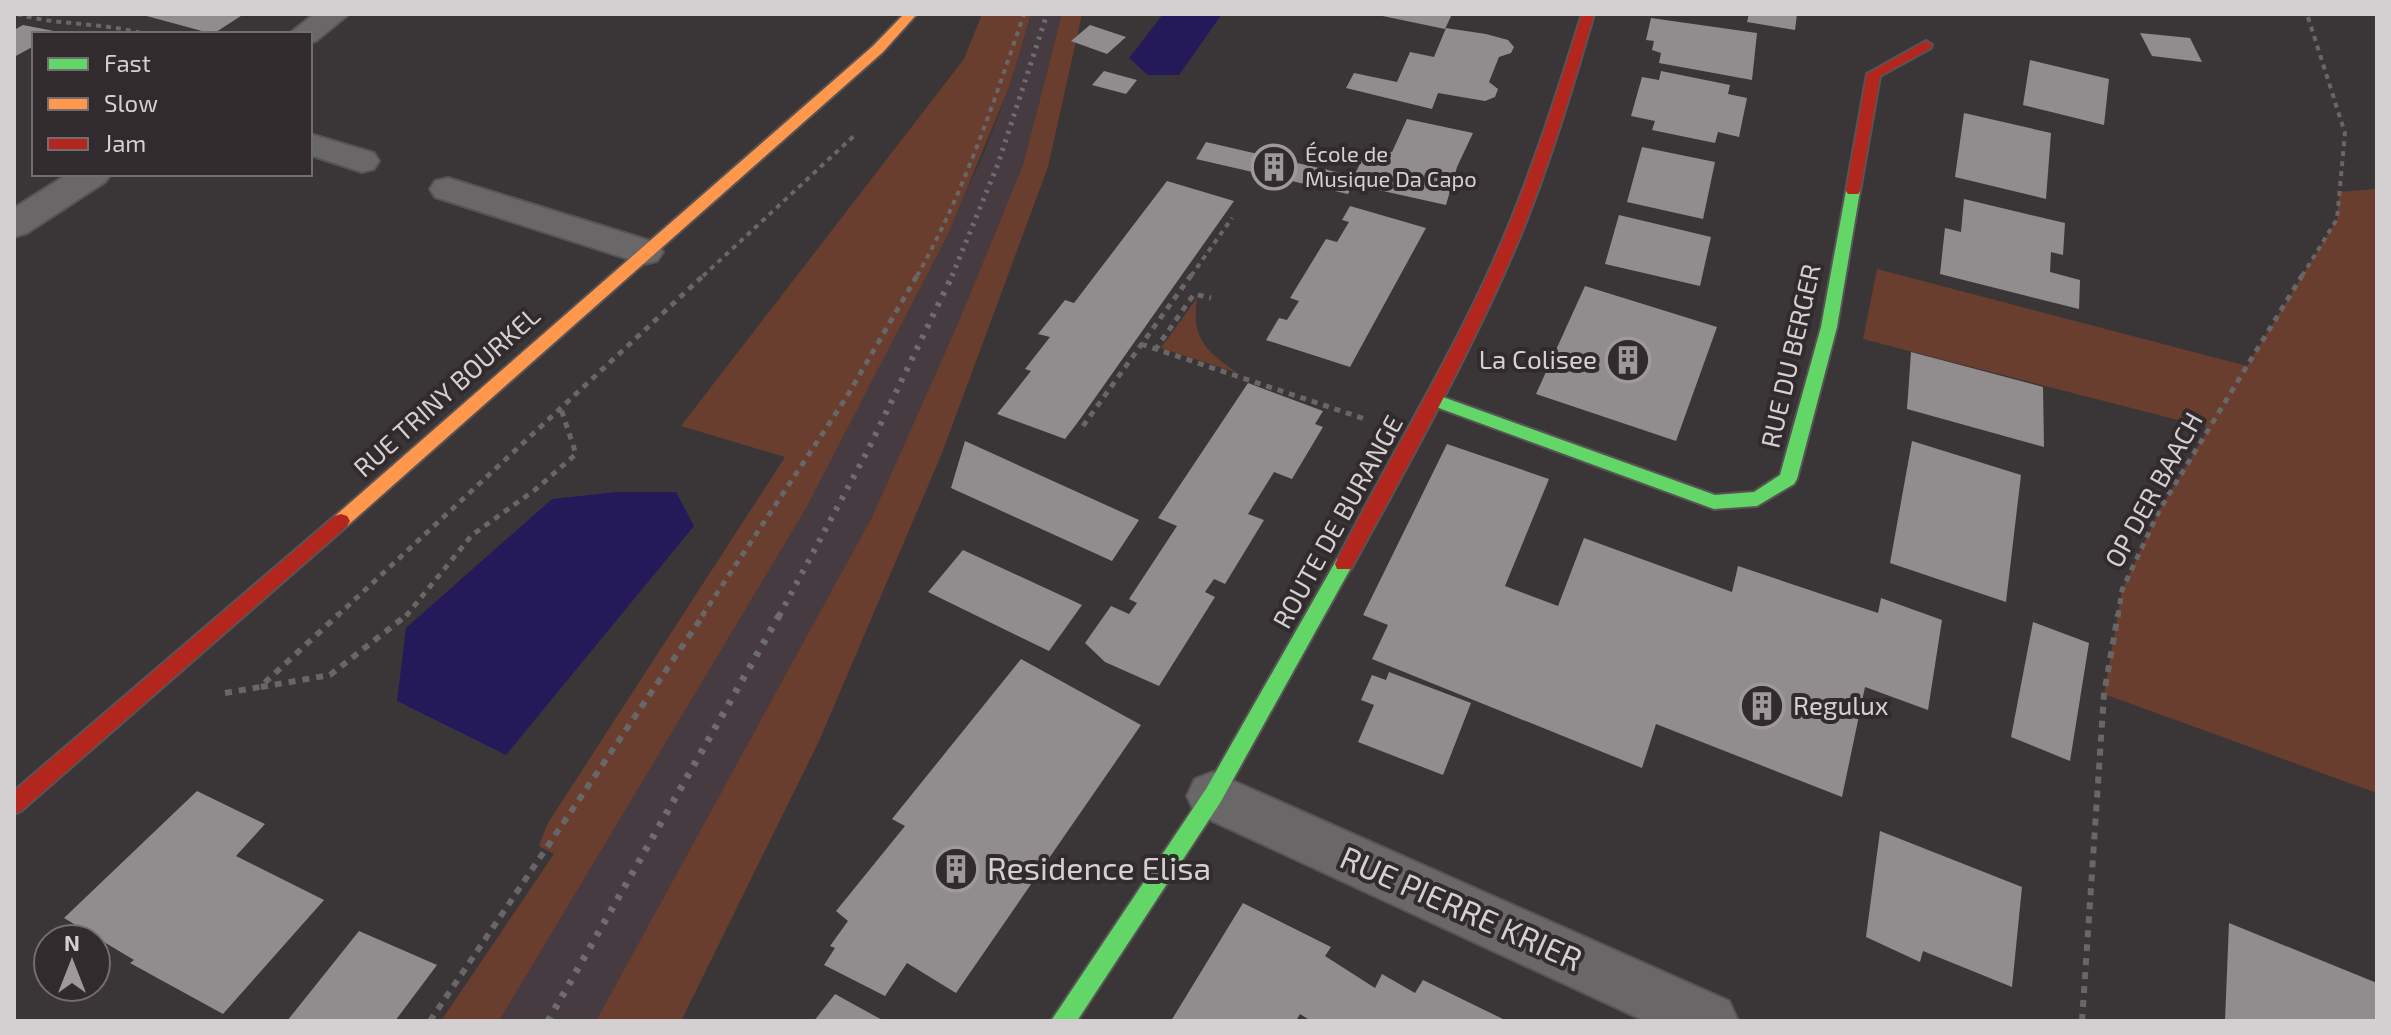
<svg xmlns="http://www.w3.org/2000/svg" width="2391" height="1035" font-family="'Exo 2',sans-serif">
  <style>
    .built { fill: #463b41 }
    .green { fill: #6a3e2e }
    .water { fill: #241a5a }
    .building { fill: #918d8e }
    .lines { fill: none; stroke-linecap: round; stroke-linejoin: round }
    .street-casing { stroke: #585456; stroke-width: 4 }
    .fast-casing { stroke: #585456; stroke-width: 4 }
    .slow-casing { stroke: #585456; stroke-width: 4 }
    .jam-casing { stroke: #585456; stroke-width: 4 }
    .path-far2 { stroke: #696668; stroke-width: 4; stroke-dasharray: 5 5; stroke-linecap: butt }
    .path-far1 { stroke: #696668; stroke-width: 5; stroke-dasharray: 6 6; stroke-linecap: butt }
    .path { stroke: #696668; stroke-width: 6; stroke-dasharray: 7 7; stroke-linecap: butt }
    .street { fill: #6a6769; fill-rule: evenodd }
    .fast { fill: #63d668; fill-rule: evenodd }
    .slow { fill: #ff974d; fill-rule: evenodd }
    .jam { fill: #b3261e; fill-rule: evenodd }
    .rail-far2 { stroke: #6f6c6e; stroke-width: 5; stroke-dasharray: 3 6; stroke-linecap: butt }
    .rail-far1 { stroke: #6f6c6e; stroke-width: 6; stroke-dasharray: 4 8; stroke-linecap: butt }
    .rail { stroke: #6f6c6e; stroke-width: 7; stroke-dasharray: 5 9; stroke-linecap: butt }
    .labels { text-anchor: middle; stroke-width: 8; stroke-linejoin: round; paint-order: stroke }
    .far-poi-label { font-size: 22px; fill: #d4d0d2; stroke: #312b2e; text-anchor: start }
    .street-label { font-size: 26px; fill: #d4d0d2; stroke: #312b2e }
    .poi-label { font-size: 26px; fill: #d4d0d2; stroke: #312b2e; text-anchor: end }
    .near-poi-label { font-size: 32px; fill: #d4d0d2; stroke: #312b2e; text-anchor: start }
    .near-street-label { font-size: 32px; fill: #d4d0d2; stroke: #312b2e }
  </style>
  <rect width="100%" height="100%" fill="#3a3638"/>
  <polygon class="built" points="1031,14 1062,14 1023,165 959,321 872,517 596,1021 499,1021 805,510 981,161 1009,87"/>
  <g class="green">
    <polygon points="982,14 1031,14 1009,87 948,234 805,510 499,1021 441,1021 554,854 539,846 548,823 785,457 681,426 964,59"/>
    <polygon points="1062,14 1082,14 1048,167 942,453 819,741 681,1021 596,1021 872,517 959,321 1023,165"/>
    <polygon points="2377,189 2377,793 2104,694 2122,590 2160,509 2209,428 1863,339 1877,269 2247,366 2337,219 2339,192"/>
    <path d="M 1197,298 C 1191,338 1206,352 1238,373 L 1161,348 Z"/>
  </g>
  <g class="water">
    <polygon points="1163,14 1222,14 1179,75 1148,75 1129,58"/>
    <polygon points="617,492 676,492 694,526 506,755 397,701 406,628 552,499"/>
  </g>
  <g class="building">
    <polygon points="244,14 213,34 143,15 143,14"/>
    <polygon points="1373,14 1452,14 1445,29"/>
    <polygon points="1749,14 1797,14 1795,30 1747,22"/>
    <polygon points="1651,18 1757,33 1752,80 1659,63 1661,53 1652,50 1654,41 1646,40"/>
    <polygon points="23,25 59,32 34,34 34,46 14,57 14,30"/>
    <polygon points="1090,25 1126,37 1107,54 1071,41"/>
    <polygon points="1446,28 1486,34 1508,40 1514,47 1511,53 1499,57 1489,82 1498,89 1495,97 1485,101 1438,93 1432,109 1346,88 1354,73 1397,82 1410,52 1434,57"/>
    <polygon points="2140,33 2190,38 2202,62 2152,56"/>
    <polygon points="2030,60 2109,79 2104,125 2023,105"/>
    <polygon points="1104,71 1137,80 1126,94 1092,85"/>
    <polygon points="1661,71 1730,85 1728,94 1747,98 1739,137 1718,132 1715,143 1652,130 1655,121 1631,116 1642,77 1659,80"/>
    <polygon points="1964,113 2051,133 2046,199 1955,177"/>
    <polygon points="1407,119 1473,133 1457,167 1446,205 1374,189 1377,182 1356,177 1348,194 1196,159 1206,142 1354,176 1368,147 1392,152"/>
    <polygon points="1642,147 1715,162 1703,219 1627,202"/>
    <polygon points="1167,181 1234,201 1078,422 1065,439 997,414 1031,371 1025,369 1050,337 1038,334 1065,300 1074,303"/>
    <polygon points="1964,199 2065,223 2063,255 2051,252 2050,272 2080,280 2079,309 1940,274 1945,228 1961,232"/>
    <polygon points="1350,206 1426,228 1350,367 1266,340 1279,318 1287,320 1299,301 1290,298 1326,239 1337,242 1349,222 1342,220"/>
    <polygon points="1619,215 1711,237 1700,286 1605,264"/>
    <polygon points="1585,286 1717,327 1676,441 1536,394"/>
    <polygon points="1911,352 2043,387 2044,447 1907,409"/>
    <polygon points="1248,383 1323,411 1315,424 1323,427 1292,479 1274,472 1248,514 1264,520 1225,584 1214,579 1205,592 1215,597 1159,686 1105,662 1085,643 1111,606 1129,614 1137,603 1129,599 1177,526 1158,518"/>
    <polygon points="965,441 1139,520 1112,561 951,488"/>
    <polygon points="1912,441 2021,475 2006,602 1890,563"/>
    <polygon points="1447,444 1549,479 1505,586 1558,606 1584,538 1732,592 1738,566 1878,613 1881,598 1942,620 1928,710 1865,687 1842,797 1656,724 1642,768 1372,659 1388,625 1363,615"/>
    <polygon points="963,550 1082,605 1049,651 928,592"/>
    <polygon points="2033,622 2089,643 2070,761 2011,737"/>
    <polygon points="1021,659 1141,725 956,993 907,963 885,996 824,965 835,948 830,946 848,921 836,911 905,826 892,819"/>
    <polygon points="1389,672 1471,703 1443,775 1358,742 1374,705 1361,700 1372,675 1386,680"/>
    <polygon points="197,791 265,824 236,856 324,900 223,1014 130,963 134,960 64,918"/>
    <polygon points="1880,831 2022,887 2012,987 1923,951 1920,962 1866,937"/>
    <polygon points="1243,903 1331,947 1325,956 1375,988 1382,974 1415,993 1423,980 1507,1021 1311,1021 1300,1014 1296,1021 1171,1021"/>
    <polygon points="2229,923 2377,983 2377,1021 2225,1021"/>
    <polygon points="359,931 437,965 395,1021 287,1021"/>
    <polygon points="835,994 884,1021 814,1021"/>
  </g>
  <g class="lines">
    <g class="street-casing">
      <g id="street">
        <polygon points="314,14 349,14 316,41 310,42 310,34 289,34"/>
        <polygon points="310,134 374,153 379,161 374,169 362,172 310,155"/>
        <polygon points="68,174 111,174 105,182 27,233 14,237 14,208"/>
        <polygon points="448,178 657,243 663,252 657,261 644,264 435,197 430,189 435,181"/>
        <polygon points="1213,772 1729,1001 1738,1021 1645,1021 1195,813 1187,796 1195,779"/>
      </g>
    </g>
    <g class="fast-casing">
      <g id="fast">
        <polygon points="1853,186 1860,191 1837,327 1797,479 1794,484 1757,506 1714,509 1428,404 1426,400 1428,396 1440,396 1715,495 1754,492 1780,475 1821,327 1846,191"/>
        <polygon points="1344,557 1351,559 1353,564 1220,803 1077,1021 1051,1021 1206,789 1337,559"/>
      </g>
    </g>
    <g class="slow-casing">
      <polygon id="slow" points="904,14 917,14 883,52 347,526 335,526 332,521 335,516 873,46"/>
    </g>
    <g class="jam-casing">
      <g id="jam">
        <path d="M 1582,14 L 1594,14 C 1572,90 1549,166 1519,239 C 1471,353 1410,461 1351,569 L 1337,569 L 1335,564 C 1386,464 1445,369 1491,267 C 1528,185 1555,100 1582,14 Z"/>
        <polygon points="1926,41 1932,45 1931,48 1880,76 1860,191 1858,194 1848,194 1846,191 1867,74"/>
        <polygon points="341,514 347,516 350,521 347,526 21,811 14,814 14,791 335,516"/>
      </g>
    </g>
    <g class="path-far2">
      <path d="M 17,14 C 59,26 102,22 144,34"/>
      <polyline points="703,276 857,133"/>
      <path d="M 917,276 C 964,193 993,104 1024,14"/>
      <polyline points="1191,276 1232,218"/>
      <polyline points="2302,276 2337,219 2345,133 2307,14"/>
    </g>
    <g class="path-far1">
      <polyline points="1141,344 1368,420"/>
      <polyline points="1155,350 1194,294 1211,298"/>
      <polyline points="1083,426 1192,274"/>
      <polyline points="337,616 705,274"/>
      <polyline points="406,616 472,535 536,489 576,454 561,409"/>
      <polyline points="702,616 846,398 918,274"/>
      <polyline points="2118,616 2122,590 2160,509 2303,274"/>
    </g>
    <g class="path">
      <polyline points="261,687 330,675 408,614"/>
      <polyline points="225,693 260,687 339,614"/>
      <polyline points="430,1021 704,614"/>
      <polyline points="2082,1021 2104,694 2118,614"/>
    </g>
    <use href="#street" class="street"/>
    <use href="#fast" class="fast"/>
    <use href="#slow" class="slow"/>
    <use href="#jam" class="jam"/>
    <polyline class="rail-far2" points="952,276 998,164 1047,14"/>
    <polyline class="rail-far1" points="779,616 868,450 953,274"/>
    <polyline class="rail" points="548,1021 780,614"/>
  </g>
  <defs>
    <g id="building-ring" transform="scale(2.3)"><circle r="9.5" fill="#312b2e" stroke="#9e9a9c" stroke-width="1.5"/><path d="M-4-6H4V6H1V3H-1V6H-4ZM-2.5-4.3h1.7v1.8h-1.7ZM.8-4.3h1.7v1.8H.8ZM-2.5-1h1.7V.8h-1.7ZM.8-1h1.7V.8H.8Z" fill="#9e9a9c"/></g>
  </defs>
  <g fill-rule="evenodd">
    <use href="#building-ring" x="1274" y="167"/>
    <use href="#building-ring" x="1628" y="360"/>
    <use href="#building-ring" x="1762" y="706"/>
    <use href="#building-ring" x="956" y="869"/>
  </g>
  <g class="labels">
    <g class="far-poi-label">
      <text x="1305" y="162">École de<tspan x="1305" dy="25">Musique Da Capo</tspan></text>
    </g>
    <g class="street-label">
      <text transform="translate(1791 356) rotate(-77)" y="9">RUE DU BERGER</text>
      <text transform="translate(447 392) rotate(-42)" y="9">RUE TRINY BOURKEL</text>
      <text transform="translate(2154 490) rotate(-61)" y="9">OP DER BAACH</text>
      <text transform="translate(1338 522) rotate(-61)" y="9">ROUTE DE BURANGE</text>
    </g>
    <g class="poi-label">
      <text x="1597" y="369">La Colisee</text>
      <text x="1793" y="715" text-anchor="start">Regulux</text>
    </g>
    <g class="near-poi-label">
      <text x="987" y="880">Residence Elisa</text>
    </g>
    <g class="near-street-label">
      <text transform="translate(1461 909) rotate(24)" y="11">RUE PIERRE KRIER</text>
    </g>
  </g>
  <rect width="2391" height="1035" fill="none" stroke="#d4d0d2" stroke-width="32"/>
  <rect x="32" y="32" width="280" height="144" fill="#312b2e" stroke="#726d70" stroke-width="2"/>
  <rect x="48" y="58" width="40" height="12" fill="#63d668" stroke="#726d70" stroke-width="2"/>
  <text x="104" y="72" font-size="24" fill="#d4d0d2">Fast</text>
  <rect x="48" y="98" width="40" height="12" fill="#ff974d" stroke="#726d70" stroke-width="2"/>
  <text x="104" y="112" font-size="24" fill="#d4d0d2">Slow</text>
  <rect x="48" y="138" width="40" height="12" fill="#b3261e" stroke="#726d70" stroke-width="2"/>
  <text x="104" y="152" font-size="24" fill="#d4d0d2">Jam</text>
  <g transform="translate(72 963)"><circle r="38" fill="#312b2e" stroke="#726d70" stroke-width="2"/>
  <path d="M0-6L14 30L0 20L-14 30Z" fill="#9e9a9c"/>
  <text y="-12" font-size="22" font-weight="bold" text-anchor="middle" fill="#d4d0d2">N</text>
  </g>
</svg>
